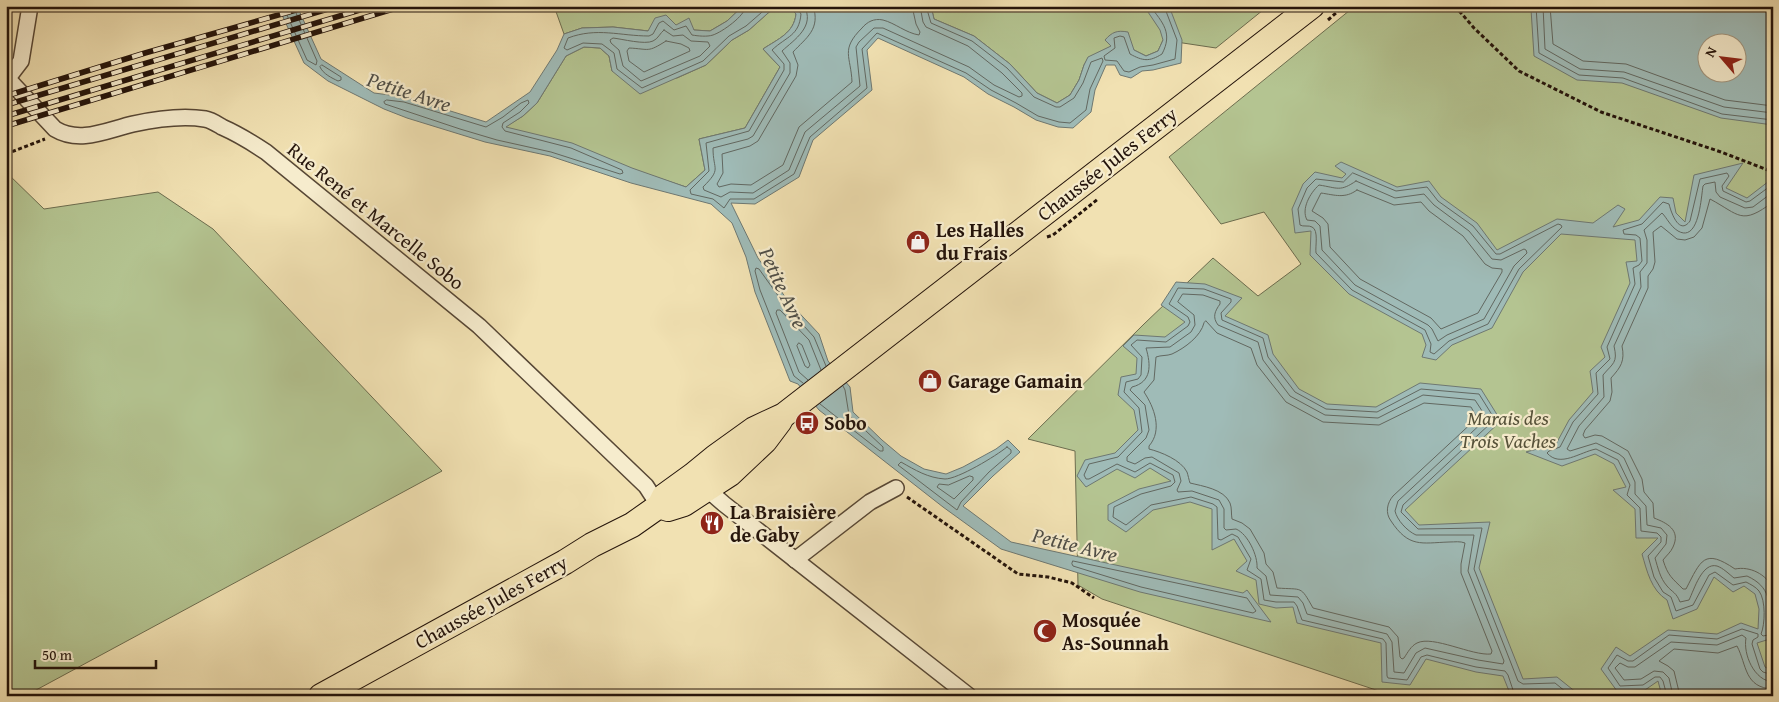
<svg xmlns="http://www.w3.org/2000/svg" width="1779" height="702" font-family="'Gentium Book Plus',serif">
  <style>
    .green { fill: #b4c491; stroke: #6c6c4e; fill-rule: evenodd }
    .water { fill: #9fbbb7; stroke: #6e7872; fill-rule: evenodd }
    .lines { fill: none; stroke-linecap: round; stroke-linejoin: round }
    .shore { stroke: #626861; stroke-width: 1 }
    .minor-casing { stroke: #574735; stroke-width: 18 }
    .primary-casing { stroke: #24140b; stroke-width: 26 }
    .path { stroke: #24140b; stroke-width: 3; stroke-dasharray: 4 2.5; stroke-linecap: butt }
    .minor { stroke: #f6eccd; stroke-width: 15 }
    .primary { stroke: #f1e1b2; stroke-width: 24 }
    .rail-casing { stroke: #24140b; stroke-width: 5.5 }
    .rail { stroke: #f6eccd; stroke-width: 4; stroke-dasharray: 11; stroke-linecap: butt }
    .labels { text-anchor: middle; stroke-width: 4.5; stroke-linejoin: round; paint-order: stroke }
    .street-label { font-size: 20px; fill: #24140b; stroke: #f6eccd }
    .poi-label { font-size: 20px; font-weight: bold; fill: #24140b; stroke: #f6eccd; text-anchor: start }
    .park-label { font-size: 20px; font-style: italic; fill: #56523a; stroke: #f6eccd }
    .water-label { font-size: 21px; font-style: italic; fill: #4f4e47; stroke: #f6eccd }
  </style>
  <rect width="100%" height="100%" fill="#f1e1b2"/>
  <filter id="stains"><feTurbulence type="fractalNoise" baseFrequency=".004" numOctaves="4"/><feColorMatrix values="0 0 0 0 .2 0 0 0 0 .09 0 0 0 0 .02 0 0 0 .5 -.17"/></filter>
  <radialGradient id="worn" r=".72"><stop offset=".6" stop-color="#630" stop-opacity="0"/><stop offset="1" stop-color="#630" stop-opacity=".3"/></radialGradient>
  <g class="green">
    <polygon points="554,6 743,6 727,21 710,31 694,30 676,26 649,31 613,27 582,28 564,34"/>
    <path d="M 776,6 L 789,6 L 796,14 C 794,33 778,39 763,49 L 780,67 L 745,128 L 699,139 L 705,170 L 686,187 L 505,127 L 523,116 L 537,103 L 566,56 L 584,47 L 600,48 L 609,56 L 612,71 L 677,78 L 706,65 L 732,40 L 749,30 Z"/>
    <polygon points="931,6 1268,6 1216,48 1163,40 1158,51 1146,56 1134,50 1112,46 1088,58 1084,65 1079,80 1070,95 1057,103 1037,93 1010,64 974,36 934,19"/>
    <path d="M 1355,6 L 1773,6 L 1773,696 L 1394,696 L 1102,599 L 1078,585 L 1075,451 L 1028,439 L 1144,324 L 1213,258 L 1258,296 L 1301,264 L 1264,212 L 1221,224 L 1169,157 ZM 1706,42 L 1736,42 L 1736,72 L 1706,72 Z"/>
    <polygon points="6,172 44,209 158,192 213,229 442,471 25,696 6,696"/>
  </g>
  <g class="water">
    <path d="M 278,6 L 297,6 L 321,59 L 374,93 L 405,97 L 486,122 L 530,92 L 557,50 L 564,34 L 582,28 L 613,27 L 648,31 L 655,18 L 666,15 L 676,25 L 689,18 L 694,30 L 710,31 L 727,21 L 743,6 L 776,6 L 749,30 L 732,40 L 706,65 L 640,94 L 612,71 L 609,56 L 600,48 L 584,47 L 566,56 L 537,103 L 523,116 L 506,127 L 572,143 L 632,168 L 686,187 L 705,170 L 699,139 L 745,128 L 780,67 L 763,49 C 778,39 794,33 796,14 L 789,6 L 931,6 L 934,19 L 974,36 L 1010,64 L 1037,93 L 1057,103 L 1070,95 L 1079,80 L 1084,65 L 1088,57 L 1111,46 L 1105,40 C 1112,32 1117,30 1128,32 L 1134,50 L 1146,56 L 1158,51 L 1163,40 L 1160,30 L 1144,6 L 1169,6 L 1182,40 L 1181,63 L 1153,70 L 1142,71 L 1131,78 L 1120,75 L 1115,65 L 1106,65 L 1095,90 L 1091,112 L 1073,128 L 1058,127 L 1036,120 L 1014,107 L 988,94 L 964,77 L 878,38 L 867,50 L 872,90 L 813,140 L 799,177 L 755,204 L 731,203 L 758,258 L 788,301 L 819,334 L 828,361 L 850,387 L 853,412 L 882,440 L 901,456 L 924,469 L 946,474 L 963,467 L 996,449 L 1008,440 L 1020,452 L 993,476 L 963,506 L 1011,542 L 1243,593 L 1247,590 L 1271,622 L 1140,592 L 1001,549 L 943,507 L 819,410 L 798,384 L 790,381 L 755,292 L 746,257 L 732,223 L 711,204 L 631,183 L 550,156 L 485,142 L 407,118 L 384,109 L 328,81 L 304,63 Z"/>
    <path d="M 1533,6 L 1773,6 L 1773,125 L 1721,118 L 1622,83 L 1577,80 L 1534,56 L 1531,9 ZM 1706,42 L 1736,42 L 1736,72 L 1706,72 Z"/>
    <path d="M 1341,162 L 1397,187 L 1429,181 L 1441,197 L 1477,223 L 1497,250 L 1557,219 L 1593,223 L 1618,205 L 1625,209 L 1613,227 L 1639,220 L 1660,197 L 1673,198 L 1676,213 L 1685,222 L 1694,175 L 1743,163 L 1726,188 L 1747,198 L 1773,178 L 1773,638 L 1757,643 L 1765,667 L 1773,671 L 1773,696 L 1662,696 L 1658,681 L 1645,690 L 1617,691 L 1601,669 L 1616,647 L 1630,656 L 1668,630 L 1717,634 L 1741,623 L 1758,629 L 1759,609 L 1755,594 L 1744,586 L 1733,592 L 1714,577 L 1697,609 L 1673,619 L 1667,600 C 1651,590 1647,571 1642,554 L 1658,538 L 1636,538 L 1635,509 L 1613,490 L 1626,487 L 1614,464 L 1595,454 L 1562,466 L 1526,452 L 1556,444 L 1569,420 L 1593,392 L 1590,371 L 1605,357 L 1601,347 L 1630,283 L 1626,262 L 1637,261 L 1635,240 L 1561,234 L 1523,272 L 1492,328 L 1452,345 L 1436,360 L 1422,357 L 1426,345 L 1422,334 L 1349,294 L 1310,255 L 1311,231 L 1295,233 L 1292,209 L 1303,184 L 1315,172 L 1342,178 L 1346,174 L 1335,166 Z"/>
    <polygon points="1176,282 1205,284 1242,298 1225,316 1268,335 1273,354 1299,389 1327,404 1376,407 1420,383 1481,389 1501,421 1405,510 1419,525 1490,522 1479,568 1523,679 1557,677 1577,693 1566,696 1511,696 1503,676 1476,672 1426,659 1410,685 1382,682 1381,643 1297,623 1293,607 1276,608 1259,604 1256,580 1236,571 1247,561 1234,539 1212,550 1212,509 1190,502 1153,510 1126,532 1108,520 1108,505 1139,489 1171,481 1150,468 1135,478 1117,469 1086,487 1077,476 1085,460 1115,453 1138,430 1134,410 1118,395 1121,377 1136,374 1137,358 1123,346 1134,335 1165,337 1185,322 1161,305"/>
  </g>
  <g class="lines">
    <g class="shore">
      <polyline points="283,6 307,60 316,65 317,61 293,6"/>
      <path d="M 746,6 C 745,16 722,32 713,35 C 707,37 698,36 692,35 L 686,26 L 674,30 L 663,21 L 659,23 L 653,34 L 649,36 C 620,36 597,27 568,38 L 564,48 L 567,50 L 583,43 L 602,44 L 614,53 L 617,69 L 642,88 L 703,61 L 729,36 L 746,26 L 769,6"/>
      <path d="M 796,6 L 801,14 C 799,36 787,36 772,50 L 784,64 L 784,70 L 749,131 L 706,143 L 709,171 L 690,190 L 691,194 L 713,199 L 724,208 L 730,199 L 754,199 L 794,174 L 810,137 L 867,88 L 862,49 L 877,33 L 966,73 L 991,90 L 1016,103 L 1038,116 L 1059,122 L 1070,123 L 1086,110 L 1090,89 L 1103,61 L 1102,58 L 1091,62 L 1083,83 L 1074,98 L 1060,107 L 1056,107 L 1034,97 L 1007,68 L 972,41 L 931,23 L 926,6"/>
      <path d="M 804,6 C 816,26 794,40 782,51 L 790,63 L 790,73 L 753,136 L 748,139 L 713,148 C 713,171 722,168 703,187 L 704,190 L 721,197 L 730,192 L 753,193 L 789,170 L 805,132 L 860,86 L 856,47 L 859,42 L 874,28 L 883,28 L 969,67 L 994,85 L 1019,97 L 1022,96 L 1022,93 L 1002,73 L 968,46 L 926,27 L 923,22 L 920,6"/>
      <path d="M 813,6 C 821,29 806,38 793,52 L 798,65 L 796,76 L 758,141 L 750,146 L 722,154 L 723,173 L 717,184 L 719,187 L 731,184 L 751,185 L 783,165 L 799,127 L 852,82 C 851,56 840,50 862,28 C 867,22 874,18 883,20 C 895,23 906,33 919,35 L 920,32 L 916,24 L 912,6"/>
      <path d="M 1150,6 C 1163,23 1173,33 1162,54 C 1149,62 1143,61 1130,54 L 1124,37 L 1120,36 L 1114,38 L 1115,48 L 1104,56 L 1105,60 L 1117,61 L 1124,71 L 1129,72 L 1140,67 L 1153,65 L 1175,59 L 1177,40 L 1164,6"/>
      <polyline points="1536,6 1539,53 1579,75 1623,78 1722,114 1773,120"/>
      <polyline points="1543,6 1545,49 1580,69 1624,72 1724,107 1773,113"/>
      <polyline points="1550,6 1553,44 1583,61 1626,64 1725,100 1773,106"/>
      <path d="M 664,30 L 673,36 L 683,35 L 691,41 L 708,42 L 710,46 L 700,56 L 641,81 L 623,66 L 619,50 L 611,43 L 610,40 L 613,38 C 622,39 645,45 653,41 C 658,39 660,33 664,30 Z"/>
      <path d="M 666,41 L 681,44 L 689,48 L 690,51 L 644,72 L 629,61 L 627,51 L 629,48 C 650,49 647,53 666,41 Z"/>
      <path d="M 322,65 L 341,77 L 341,80 L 338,81 C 332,78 323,74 320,67 Z"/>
      <polygon points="387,100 404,102 486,127 503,117 521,103 528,100 529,103 520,112 503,123 502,127 505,131 571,148 622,170 623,173 620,174 551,152 497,140 460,129 385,104 384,102"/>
      <path d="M 1353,173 L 1396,191 L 1427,187 L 1438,201 L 1473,226 L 1496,254 L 1500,254 L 1558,224 L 1561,225 L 1562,227 L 1519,269 L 1488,324 L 1449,341 L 1434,354 L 1430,352 L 1431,344 L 1425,330 L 1352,290 L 1316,253 C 1315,247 1319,230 1312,227 C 1309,225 1303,227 1300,225 L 1298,209 L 1307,188 L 1316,179 L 1343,182 Z"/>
      <path d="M 1356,181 L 1395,198 L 1424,194 L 1434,205 L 1469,231 L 1492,259 L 1501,260 L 1524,249 L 1526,250 L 1527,253 L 1514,266 L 1484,319 L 1447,335 L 1438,341 L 1432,329 L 1428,325 L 1355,285 L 1322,250 L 1320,226 L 1315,221 L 1307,220 C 1301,209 1310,193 1319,185 C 1338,188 1340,192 1356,181 Z"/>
      <path d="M 1773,184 L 1750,201 L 1746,202 L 1723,191 L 1722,186 L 1729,176 L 1727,173 L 1700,179 L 1690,221 C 1679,236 1671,212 1669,204 L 1663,202 L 1642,224 L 1623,230 L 1624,234 L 1636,235 L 1640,238 L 1642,261 L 1639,265 L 1633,268 L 1635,284 L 1607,347 L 1610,359 L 1596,373 L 1598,394 L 1573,422 L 1560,447 L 1549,451 L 1547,453 C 1560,468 1580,452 1596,449 L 1618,460 L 1630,485 L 1627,495 L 1640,508 L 1641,531 L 1657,533 L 1661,537 L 1661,542 L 1648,556 L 1654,577 L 1663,592 L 1671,597 L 1676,611 L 1693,605 L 1709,575 L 1715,572 L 1733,585 L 1746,582 C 1750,584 1756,587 1759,591 C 1766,600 1765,625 1761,634 L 1763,636 L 1773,634"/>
      <path d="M 1357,190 L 1394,205 L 1421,202 L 1429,211 L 1463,236 L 1485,264 L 1492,268 L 1502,269 L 1502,272 L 1478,313 L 1441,329 L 1431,318 L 1360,279 L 1330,247 L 1328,224 L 1323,218 L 1312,211 L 1321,193 C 1335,195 1345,199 1357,190 Z"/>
      <path d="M 1773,192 L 1753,207 L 1745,208 L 1720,197 L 1716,192 L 1715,182 L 1705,184 L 1703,186 C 1701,198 1699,243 1678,231 C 1670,226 1667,218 1662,213 L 1644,230 L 1647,240 L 1647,263 L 1640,272 L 1641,287 L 1614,346 C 1618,363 1613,363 1603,375 L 1604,397 L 1579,426 L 1567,449 L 1570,451 L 1596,443 L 1619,454 L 1624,458 L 1635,482 L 1635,494 L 1646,506 L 1647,525 L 1661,528 L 1667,535 L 1666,544 L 1655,558 C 1658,568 1660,578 1667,586 C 1673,593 1676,592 1680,602 L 1689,600 C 1694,590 1702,562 1717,566 C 1723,568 1729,574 1734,578 L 1747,576 C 1771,587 1770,603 1770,626 L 1773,628"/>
      <path d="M 1773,202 C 1741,226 1740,215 1710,199 L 1702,228 L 1694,237 L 1685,240 L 1677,239 L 1661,226 L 1653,232 L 1655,262 L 1653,269 L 1648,276 L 1648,288 L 1622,346 C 1625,361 1621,367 1611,378 L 1612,392 L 1610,401 L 1585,430 L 1583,435 L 1585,438 L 1595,435 L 1602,436 L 1628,451 L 1642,479 L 1644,492 L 1653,503 L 1654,518 C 1667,523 1681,530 1673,547 C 1671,552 1666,556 1663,560 C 1668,576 1672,578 1683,589 L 1686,589 C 1701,560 1704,548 1735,569 C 1750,566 1766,574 1773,588"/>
      <path d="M 1183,294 L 1203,295 L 1220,301 L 1220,304 C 1215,311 1212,317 1218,325 L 1258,342 L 1263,360 L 1290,396 L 1325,415 L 1378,418 L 1423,395 L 1475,400 L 1486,417 L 1485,420 L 1398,501 L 1395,511 C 1397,520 1407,531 1416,535 L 1474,535 L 1468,571 L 1504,661 L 1503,664 L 1478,660 L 1425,648 L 1416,653 L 1404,673 L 1394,672 L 1392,642 L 1387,634 L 1307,614 L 1303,603 L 1298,597 L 1270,595 L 1266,576 L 1257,568 C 1258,556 1248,534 1236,529 L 1226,530 L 1224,528 L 1224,509 L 1219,500 L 1192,491 L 1178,492 L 1177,490 L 1181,481 L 1179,473 L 1152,457 L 1145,458 L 1135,464 L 1127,461 L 1127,457 L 1146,438 L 1149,430 L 1145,405 L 1130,390 L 1132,387 C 1152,382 1151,365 1146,348 L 1170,347 L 1191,332 L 1195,325 L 1194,315 L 1178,302 Z"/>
      <path d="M 1206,321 L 1217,333 L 1251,348 L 1257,365 L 1286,402 L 1323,422 L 1379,425 L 1424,403 L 1471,407 L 1476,416 L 1476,419 L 1393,496 C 1387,503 1385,513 1391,521 C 1409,548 1421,543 1449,542 C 1455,542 1460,541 1465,543 L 1461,564 L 1461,573 L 1492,651 L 1491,654 C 1472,656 1433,635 1417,643 C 1411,646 1408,652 1404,658 L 1402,659 L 1400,657 L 1398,637 L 1389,627 L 1313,608 C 1300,585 1303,590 1277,588 L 1273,572 L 1266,564 L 1264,553 L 1250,529 L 1242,523 L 1232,519 C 1231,514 1232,508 1230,503 C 1224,489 1202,486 1190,483 C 1189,480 1188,475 1187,472 C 1181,460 1161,452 1149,449 L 1149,446 C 1163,430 1154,407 1144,392 L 1154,380 L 1156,357 C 1161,355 1167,356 1172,354 C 1185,348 1201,336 1204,323 Z"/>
      <polygon points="799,343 802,345 810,365 808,368 805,366 797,346"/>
      <polyline points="808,380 799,372 776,313 777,310 780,310 809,340 821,370"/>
      <polyline points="803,383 794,376 760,290 755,271 756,268 759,269 784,304 814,337 826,366"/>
      <polyline points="820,404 880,451 883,451 883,447 849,415 845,390 843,386"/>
      <path d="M 1007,447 L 1011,450 L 1011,453 L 989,472 L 961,502 L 957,510 L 898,465 L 901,462 C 915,470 928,478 945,479 C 958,479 996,456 1007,447 Z"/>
      <polygon points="970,476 973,477 973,480 954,499 937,487 939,484 948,485"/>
      <polygon points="1073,561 1247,598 1256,611 1253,613 1141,587 1073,566 1072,564"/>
      <polyline points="1515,696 1508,675 1505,671 1476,667 1427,655 1421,657 1407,680 1388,678 1387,676 1386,643 1383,639 1302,620 1297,606 1294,602 1276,602 1264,600 1261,579 1247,570 1251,559 1238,537 1232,534 1221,540 1218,539 1217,507 1213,504 1191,497 1151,505 1126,525 1113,517 1114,507 1141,494 1171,486 1175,482 1173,475 1150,463 1135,472 1117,464 1089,479 1086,479 1084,475 1089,464 1118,457 1142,432 1139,408 1124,392 1126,382 1138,379 1141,375 1142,357 1131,345 1137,340 1166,342 1188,326 1190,322 1188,317 1169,304 1178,288 1204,289 1231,299 1231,302 1221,313 1222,320 1263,338 1268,357 1295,392 1326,409 1377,412 1421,389 1479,394 1494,418 1493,421 1403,505 1401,512 1418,529 1482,528 1474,569 1518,681 1523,684 1555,683 1571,696"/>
      <polyline points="1667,696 1663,681 1660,677 1655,677 1643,685 1620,686 1608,668 1617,655 1628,661 1633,661 1669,635 1717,639 1742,629 1758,634 1758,637 1753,640 1752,644 1760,669 1763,672 1773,675"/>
      <path d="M 1673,696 L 1669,678 L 1663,672 L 1654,671 L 1641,679 L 1624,680 L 1615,668 L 1620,663 L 1628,667 L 1635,667 L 1671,642 L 1717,645 L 1742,635 L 1746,638 C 1743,654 1754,681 1773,682"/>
      <path d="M 1680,696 L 1674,671 L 1668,666 L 1659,661 L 1674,649 L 1718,653 L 1737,646 C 1747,665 1744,688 1773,689"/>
    </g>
    <g class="minor-casing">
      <g id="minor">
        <path d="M 6,77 L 55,129 C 80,144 107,130 133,124 C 156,119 181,115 205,119 C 211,120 217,124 222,127 C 238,134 251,142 266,152 L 479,326 L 646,486 L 659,506"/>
        <polyline points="8,78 21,61 30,6"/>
        <polyline points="701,484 724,504 969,696"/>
        <polyline points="795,560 870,502 896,488"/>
      </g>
    </g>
    <g class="primary-casing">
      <g id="primary">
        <polyline points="659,506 668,509 684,504 730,474 765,441 780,421"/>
        <polyline points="321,696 565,562 592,545 632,525 659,506 664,496 693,475 715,457 754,429 784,415 1312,6"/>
      </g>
    </g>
    <g class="path">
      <polyline points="1455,6 1474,28 1519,71 1601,112 1721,152 1773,172"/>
      <polyline points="1328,20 1344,6"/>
      <polyline points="6,154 45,139"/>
      <polyline points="1047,237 1053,235 1098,199"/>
      <polyline points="907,497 1018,574 1048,577 1072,583 1094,598"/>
    </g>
    <use href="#minor" class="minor"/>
    <use href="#primary" class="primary"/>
    <g class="rail-casing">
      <g id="rail">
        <polyline points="6,96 145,53 310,6"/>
        <polyline points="6,105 338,6"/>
        <polyline points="6,116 373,6"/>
        <polyline points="6,126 403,6"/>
      </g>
    </g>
    <use href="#rail" class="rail"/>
  </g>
  <defs>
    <g id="shop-disc" transform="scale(1.25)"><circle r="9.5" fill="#8f2418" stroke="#f6eccd"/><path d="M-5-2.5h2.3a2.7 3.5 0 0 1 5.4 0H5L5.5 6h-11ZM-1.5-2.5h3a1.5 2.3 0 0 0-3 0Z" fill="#fff"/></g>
    <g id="bus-disc" transform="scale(1.25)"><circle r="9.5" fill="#8f2418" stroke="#f6eccd"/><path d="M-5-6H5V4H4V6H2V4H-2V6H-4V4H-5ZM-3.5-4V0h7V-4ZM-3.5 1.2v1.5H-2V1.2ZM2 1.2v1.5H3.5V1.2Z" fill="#fff"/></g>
    <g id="restaurant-disc" transform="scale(1.25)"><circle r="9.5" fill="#8f2418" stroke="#f6eccd"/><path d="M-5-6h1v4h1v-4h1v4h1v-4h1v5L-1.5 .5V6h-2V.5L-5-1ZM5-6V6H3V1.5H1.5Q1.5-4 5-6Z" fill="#fff"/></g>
    <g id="mosque-disc" transform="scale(1.25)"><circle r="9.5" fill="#8f2418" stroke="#f6eccd"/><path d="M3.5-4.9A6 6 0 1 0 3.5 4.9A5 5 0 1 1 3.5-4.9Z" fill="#fff"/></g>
  </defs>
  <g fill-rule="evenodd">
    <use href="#shop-disc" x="918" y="242"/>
    <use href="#shop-disc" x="930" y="381"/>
    <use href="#bus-disc" x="807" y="423"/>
    <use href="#restaurant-disc" x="712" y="523"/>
    <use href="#mosque-disc" x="1045" y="631"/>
  </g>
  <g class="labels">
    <g class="street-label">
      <text transform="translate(1107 164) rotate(-38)" y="7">Chaussée Jules Ferry</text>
      <text transform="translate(376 216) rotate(39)" y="7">Rue René et Marcelle Sobo</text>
      <text transform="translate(491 602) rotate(-29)" y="7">Chaussée Jules Ferry</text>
    </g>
    <g class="poi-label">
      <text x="936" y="237">Les Halles<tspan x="936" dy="23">du Frais</tspan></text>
      <text x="948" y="388">Garage Gamain</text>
      <text x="824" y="430">Sobo</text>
      <text x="730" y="519">La Braisière<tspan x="730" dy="23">de Gaby</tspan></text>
      <text x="1062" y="627">Mosquée<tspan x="1062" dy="23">As-Sounnah</tspan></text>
    </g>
    <g class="park-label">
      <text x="1508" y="425">Marais des<tspan x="1508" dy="23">Trois Vaches</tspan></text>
    </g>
    <g class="water-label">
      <text transform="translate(409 92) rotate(18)" y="7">Petite Avre</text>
      <text transform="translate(783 288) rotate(65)" y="7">Petite Avre</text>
      <text transform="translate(1075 545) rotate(14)" y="7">Petite Avre</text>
    </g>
  </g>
  <rect width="1779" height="702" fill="none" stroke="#f1e1b2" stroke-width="25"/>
  <rect x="8" y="8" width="1764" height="687" fill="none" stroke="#24140b" stroke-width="2.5"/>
  <rect x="12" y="12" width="1754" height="677" fill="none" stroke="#24140b"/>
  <g transform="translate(1722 58) rotate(298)"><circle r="24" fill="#f6eccd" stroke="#a2967f"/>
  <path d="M0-4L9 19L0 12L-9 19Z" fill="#8f2418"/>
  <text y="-8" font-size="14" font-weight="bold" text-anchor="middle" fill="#24140b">N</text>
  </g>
  <path d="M35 660v8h121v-8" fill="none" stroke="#24140b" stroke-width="2.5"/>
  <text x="42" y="660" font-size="15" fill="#24140b" stroke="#f6eccd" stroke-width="4" paint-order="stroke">50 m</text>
  <rect width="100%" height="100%" filter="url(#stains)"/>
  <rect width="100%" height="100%" fill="url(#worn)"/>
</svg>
